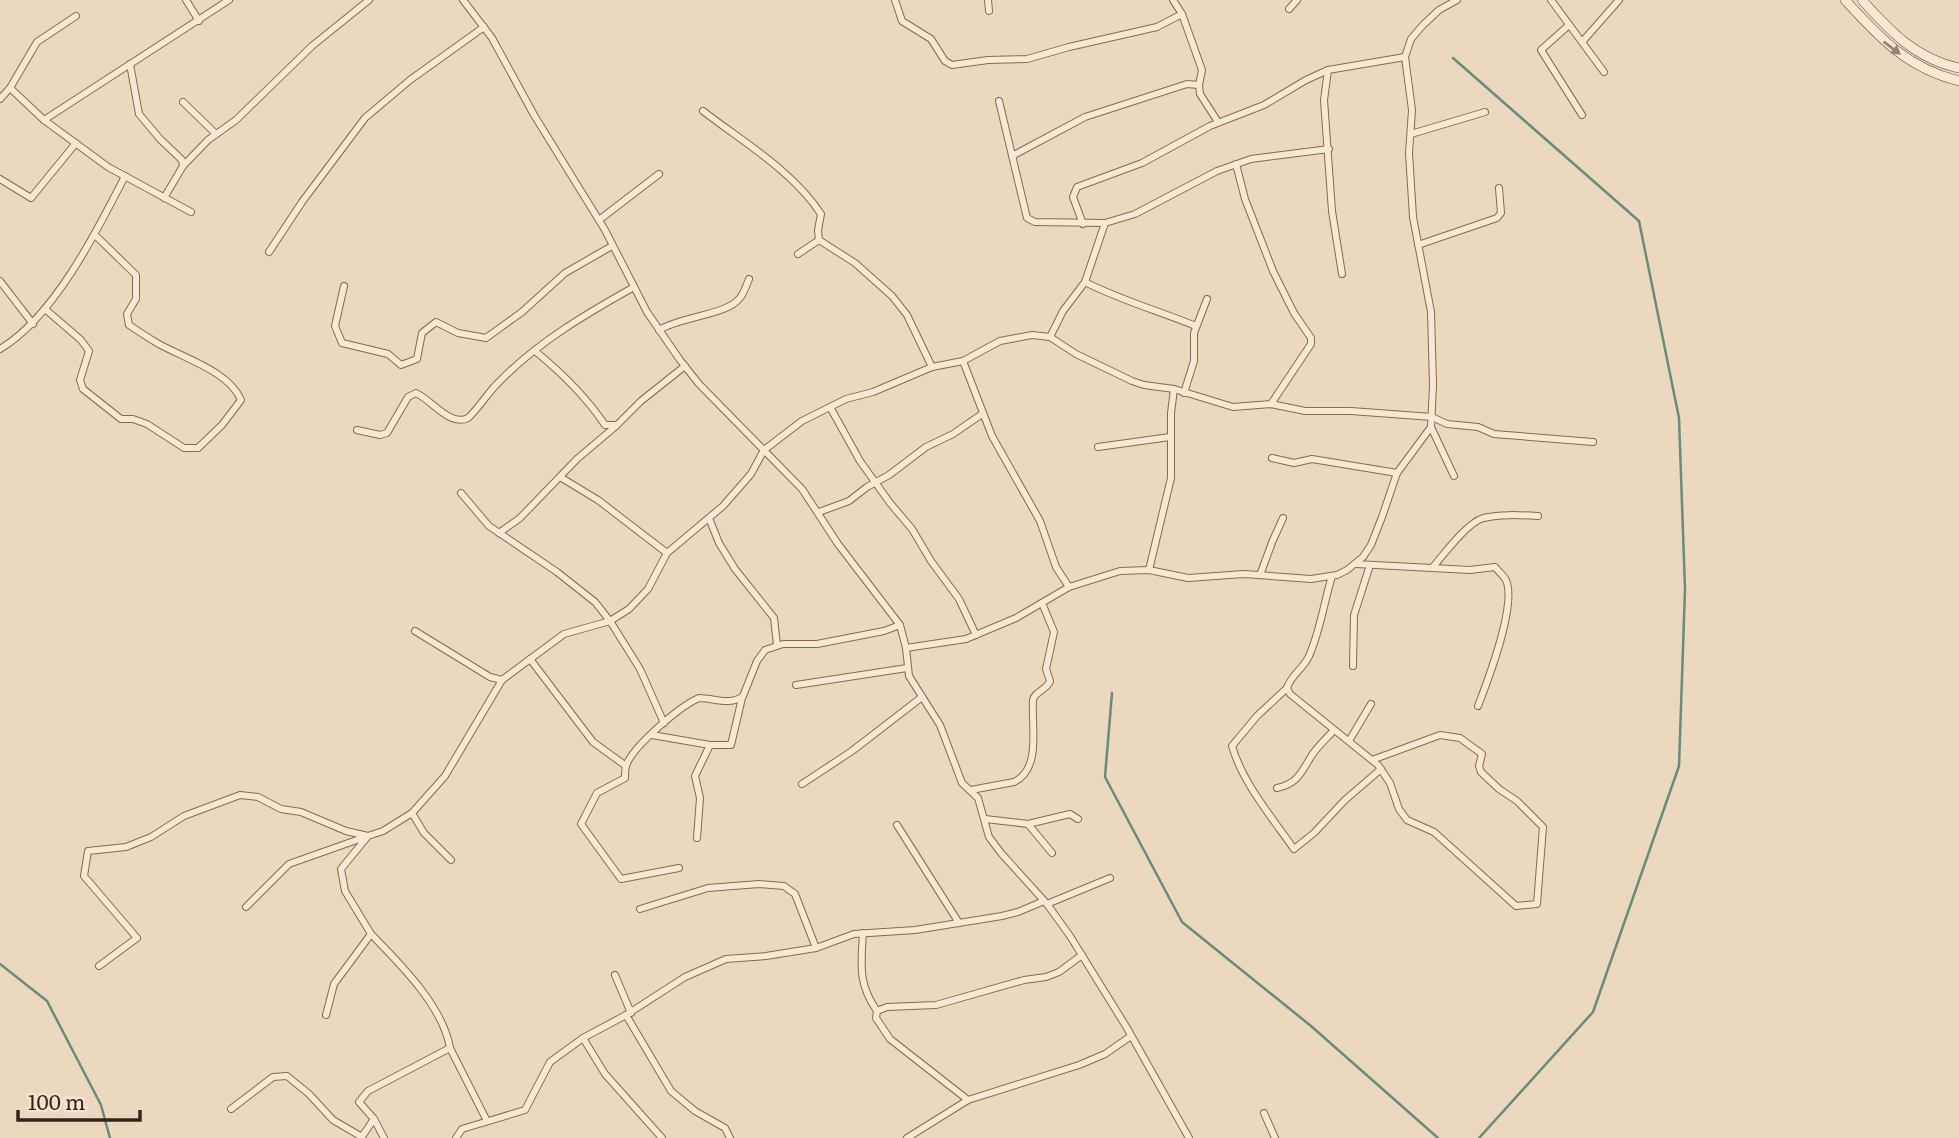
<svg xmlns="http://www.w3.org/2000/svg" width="1959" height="1138" font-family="Literata,serif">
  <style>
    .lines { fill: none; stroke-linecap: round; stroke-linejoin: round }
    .stream { stroke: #6a8b7e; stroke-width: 2.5 }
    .street-casing { stroke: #846958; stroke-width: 8 }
    .secondary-casing { stroke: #664a3b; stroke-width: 10 }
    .street { stroke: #f8e7d1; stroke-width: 6 }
    .secondary { stroke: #f8e7d1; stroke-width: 9 }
    .oneway { fill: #968676 }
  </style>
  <rect width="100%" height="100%" fill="#ecd8bf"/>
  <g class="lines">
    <g class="stream">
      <polyline points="1453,58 1639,221 1679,418 1685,589 1679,766 1593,1012 1479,1138"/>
      <polyline points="1112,693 1105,777 1182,922 1311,1026 1438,1138"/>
      <polyline points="0,964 47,1001 101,1105 110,1138"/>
    </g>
    <g class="street-casing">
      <g id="street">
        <polyline points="186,0 199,21"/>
        <polyline points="463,0 492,38 534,115 605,230 647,312 680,360 699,384 802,489 838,544 900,625 906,648 909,676 940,725 962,783 978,798 989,837 1001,853 1047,904 1070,936 1127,1028 1189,1138"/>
        <polyline points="895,0 902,21 931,39 945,61 952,65 988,60 1027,59 1069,47 1157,27 1182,14 1173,0"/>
        <polyline points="988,0 989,11"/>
        <polyline points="1551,0 1604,72"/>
        <polyline points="1289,9 1297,0"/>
        <polyline points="1182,14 1202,70 1199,85 1200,94 1218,122"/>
        <polyline points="1569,25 1541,50 1582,115"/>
        <polyline points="1582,42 1619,0"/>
        <polyline points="130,64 139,114 160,139 182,160 183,166"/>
        <polyline points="1328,70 1324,100 1332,211 1342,274"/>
        <polyline points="10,88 37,42 76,16"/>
        <polyline points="0,99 10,88 44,120 108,167 191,212"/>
        <polyline points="999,101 1026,214 1027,218 1035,222 1105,223 1135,214 1217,171 1251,159 1329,149"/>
        <polyline points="183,102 216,134"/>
        <path d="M 703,111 C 743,142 793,171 821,214 L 818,230 L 819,240"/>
        <polyline points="44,120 229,0"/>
        <polyline points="1411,134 1485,112"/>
        <polyline points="1012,156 1085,117 1187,84 1199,85"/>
        <polyline points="1236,164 1245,199 1273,271 1294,313 1311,338 1311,344 1271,404"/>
        <polyline points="0,179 31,198 76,143"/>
        <polyline points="164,198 183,166 208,140 236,120 312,46 369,0"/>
        <polyline points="599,220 659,174"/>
        <polyline points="1083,224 1073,197 1077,187 1142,163 1210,126 1264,105 1306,80 1328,70 1405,57"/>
        <polyline points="1418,245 1497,218 1501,213 1499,188"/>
        <polyline points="269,252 302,202 365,118 410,80 484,27"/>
        <polyline points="798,254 819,240 855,263 892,296 907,315 932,367"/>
        <polyline points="0,281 33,324"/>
        <path d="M 1085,282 C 1120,300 1159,311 1196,326"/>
        <polyline points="344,286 335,326 342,343 388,354 401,365 417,359 422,333 436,322 458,333 486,338 522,312 565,273 612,246"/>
        <path d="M 45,309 L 81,340 L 89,351 L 80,380 L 83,389 L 121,419 L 133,419 L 147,424 L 184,448 L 198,448 L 222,425 L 241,400 C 229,371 183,358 157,343 C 147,337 138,331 129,325 L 127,314 L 136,299 L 136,275 L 95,235"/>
        <path d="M 659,330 C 679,317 726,315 739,299 C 744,294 746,286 749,279"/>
        <polyline points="1050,337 1063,311 1085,282 1105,223"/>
        <path d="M 0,349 C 54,317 97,231 125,176"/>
        <path d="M 535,351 C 562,373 585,395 605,425 L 617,425 L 641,401 L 685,366"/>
        <polyline points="963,361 992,436 1040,521 1056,567 1069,587"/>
        <polyline points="1184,393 1194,361 1194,333 1207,299"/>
        <polyline points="830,407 860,461 890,503 912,529 931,561 959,599 976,635"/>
        <polyline points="1431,427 1454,476"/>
        <path d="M 357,430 L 380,435 L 387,433 L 408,397 L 416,393 C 433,401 450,427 468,418 C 480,407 488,392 500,381 C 538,342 586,314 634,287"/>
        <polyline points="1098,447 1170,437"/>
        <polyline points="1272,458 1294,463 1312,459 1397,473"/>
        <polyline points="560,477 598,500 667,553"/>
        <polyline points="461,493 489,526 557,572 595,602 610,621 640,669 664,723"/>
        <polyline points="819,512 849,501 867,487 889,475 926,447 953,434 982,414"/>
        <polyline points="709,518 719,543 735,569 774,618 777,645"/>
        <polyline points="499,533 520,518 577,459 616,426"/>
        <path d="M 1356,564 L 1470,570 L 1495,567 C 1498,571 1504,576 1506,580 C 1517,605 1488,680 1478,706"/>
        <path d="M 1433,567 C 1444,554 1467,523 1483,518 C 1501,514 1519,515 1538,516"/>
        <polyline points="1149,570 1171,478 1171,413 1174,389"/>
        <polyline points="1260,575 1273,540 1283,518"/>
        <path d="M 1332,576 C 1324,602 1320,632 1309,656 C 1304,668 1291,675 1287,688 L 1290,694 L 1378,765 L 1390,783 L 1399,809 L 1407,820 L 1434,832 L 1516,906 L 1537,904 L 1543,827 L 1517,801 L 1499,789 L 1481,772 L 1479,766 L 1482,754 L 1460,738 L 1440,735 L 1372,760"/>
        <polyline points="415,631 490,677 502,680"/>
        <polyline points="906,648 966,639 1016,618 1069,587 1120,571 1149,570 1188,578 1244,574 1311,579 1337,575 1347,570 1363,557 1371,545 1382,517 1397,473 1431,427 1433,385 1431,312 1413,217 1409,153 1412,110 1405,57 1411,39 1423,25 1439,10 1457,0"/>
        <polyline points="530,659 593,742 626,766"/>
        <polyline points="1353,666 1354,615 1370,565"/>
        <polyline points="796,685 907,668"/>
        <path d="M 1287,688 L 1257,716 L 1232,746 C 1242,782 1273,819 1294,849 L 1314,833 L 1345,800 L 1381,769"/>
        <polyline points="652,735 710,745 731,745 742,698"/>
        <polyline points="1349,741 1371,704"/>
        <polyline points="802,784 852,751 922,697"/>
        <path d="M 1277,788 C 1298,784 1302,771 1312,755 C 1318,746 1327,738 1334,730"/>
        <path d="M 971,790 L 1014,782 C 1042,769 1031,725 1033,700 C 1034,692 1047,690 1050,681 L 1046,669 L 1054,632 L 1042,603"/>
        <polyline points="412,813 424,833 451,860"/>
        <polyline points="985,819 1028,824 1052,853"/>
        <polyline points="1028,824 1070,814 1078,819"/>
        <polyline points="897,825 959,923"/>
        <polyline points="697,838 700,798 695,776 710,745"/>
        <path d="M 679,868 L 621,879 L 581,824 L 597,793 L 625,778 C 625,774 625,770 626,766 C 632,747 680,706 699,698 C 713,698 731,706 743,696 L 757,661 L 765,650 L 783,644 L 817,644 L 884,631 L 900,625"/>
        <polyline points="1047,904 1110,878"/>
        <polyline points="640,909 708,888 759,884 784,886 795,894 816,948"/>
        <path d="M 863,933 C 861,965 858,984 877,1011"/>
        <path d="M 371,934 C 400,964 443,1006 450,1048"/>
        <polyline points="99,966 137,938 84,876 88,851 126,847 151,837 184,816 240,795 258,797 281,809 301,812 346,831 368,836 289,864 246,907"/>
        <polyline points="615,975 631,1013"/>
        <polyline points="326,1015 334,984 371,934 345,891 341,869 368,836 383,831 412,813 445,776 502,680 564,634 610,621 629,609 648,589 667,553 723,506 751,474 764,450 802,421 846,399 873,392 932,367 963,361 1000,341 1032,335 1050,337 1076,354 1132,381 1144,385 1174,389 1233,407 1271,404 1305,411 1351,411 1432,417 1447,424 1478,427 1494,434 1593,442"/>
        <polyline points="626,1015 671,1091 695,1111 725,1128 730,1138"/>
        <polyline points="968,1100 890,1039 876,1018 877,1011 887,1007 936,1005 1024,980 1046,977 1059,972 1082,955"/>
        <polyline points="231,1109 273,1077 287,1076 309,1094 333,1120 362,1137"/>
        <polyline points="1264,1113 1275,1138"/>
        <polyline points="361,1138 374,1119"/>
        <polyline points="384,1138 374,1119 359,1102 368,1091 450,1048 487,1121"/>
        <polyline points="456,1138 462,1129 525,1110 550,1062 583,1038"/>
        <polyline points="662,1138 605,1074 583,1038 626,1015 685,977 726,959 766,956 816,948 854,934 915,930 1002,916 1018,912 1044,901"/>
        <polyline points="907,1138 968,1100 1079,1065 1105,1054 1131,1036"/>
      </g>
    </g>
    <g class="secondary-casing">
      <g id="secondary">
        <path d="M 1845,0 C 1880,38 1907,68 1959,81"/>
        <path d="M 1862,0 C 1890,31 1916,59 1959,68"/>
      </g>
    </g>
    <use href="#street" class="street"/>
    <use href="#secondary" class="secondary"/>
  </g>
  <defs><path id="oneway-solid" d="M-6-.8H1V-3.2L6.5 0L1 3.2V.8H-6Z" transform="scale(1.75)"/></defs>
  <use class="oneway" href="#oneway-solid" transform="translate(1892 48) rotate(37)"/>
  <path d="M18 1110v10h122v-10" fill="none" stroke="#34241c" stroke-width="3.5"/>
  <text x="28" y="1110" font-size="21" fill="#34241c" stroke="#f4e3ce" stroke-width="5" paint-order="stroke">100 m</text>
</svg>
